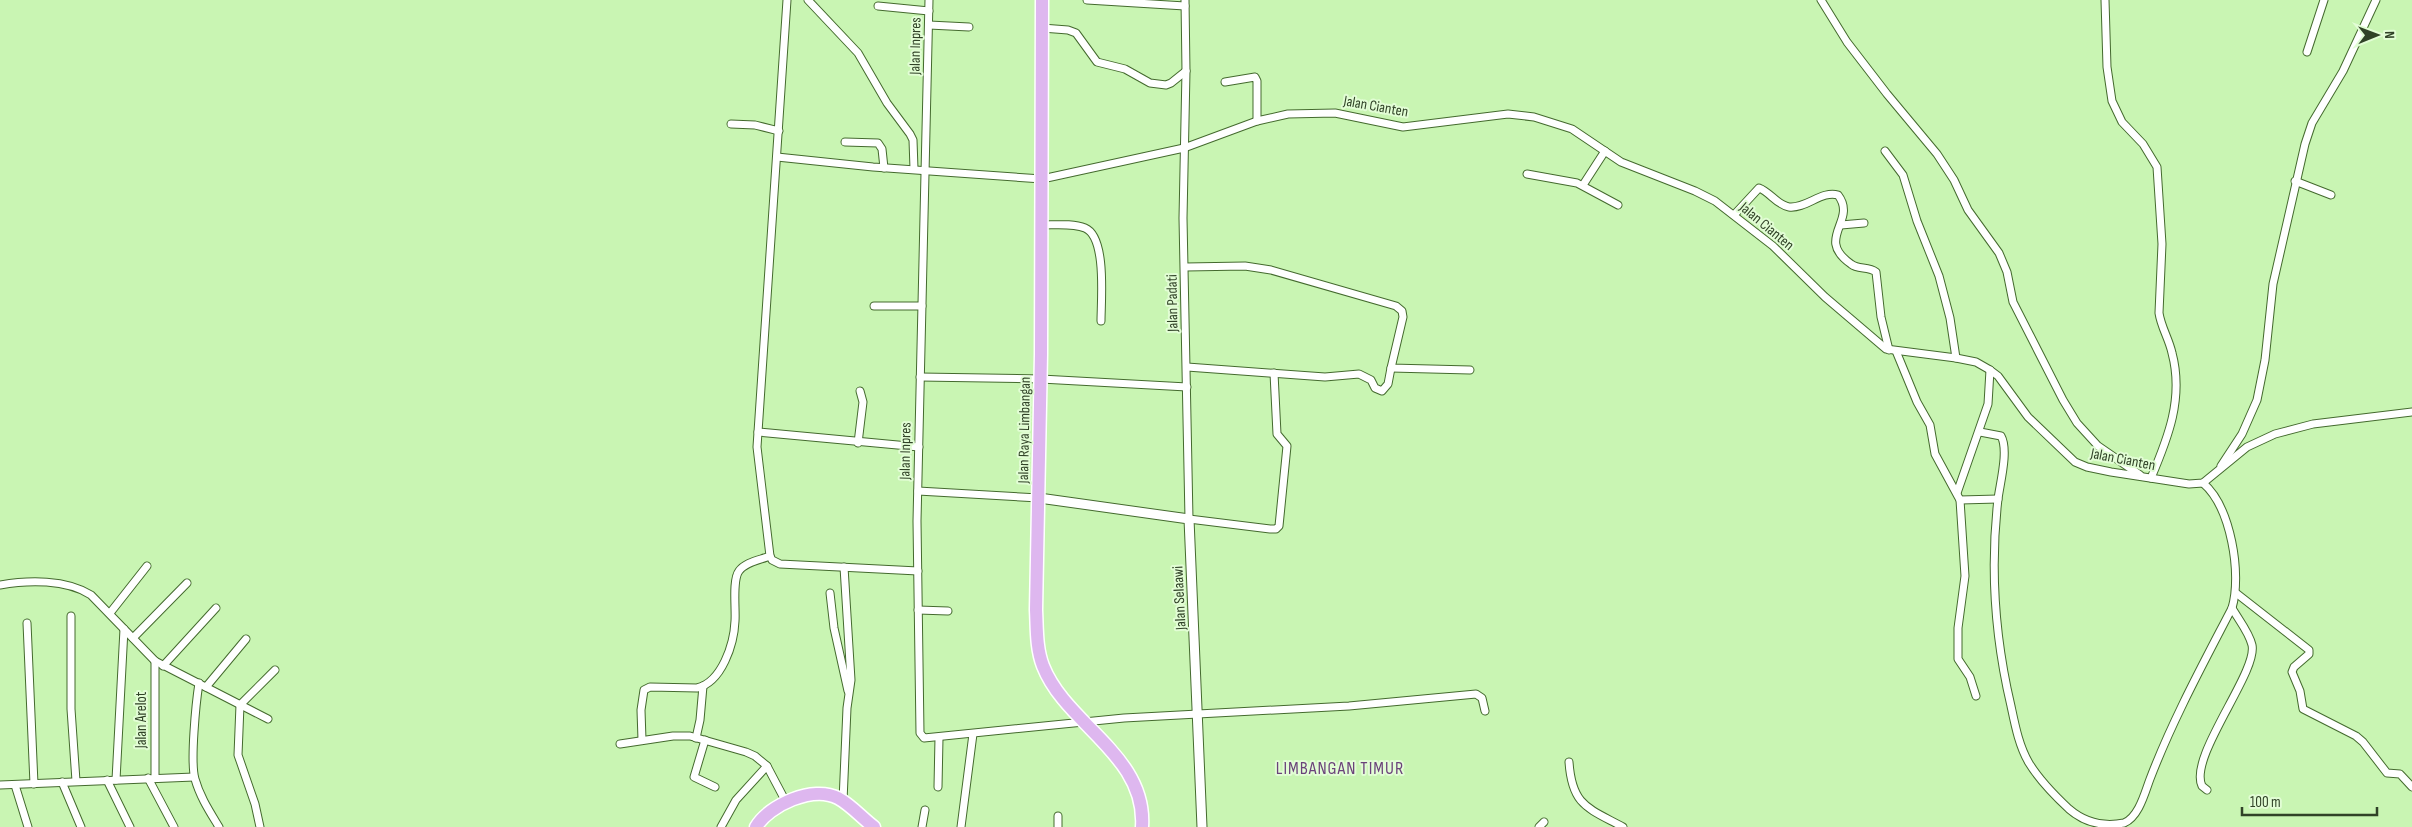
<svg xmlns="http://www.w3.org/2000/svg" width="2412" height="827" font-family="'Sofia Sans Condensed',sans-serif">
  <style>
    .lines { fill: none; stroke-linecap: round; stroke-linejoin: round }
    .minor-casing { stroke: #446a2e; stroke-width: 9 }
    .tertiary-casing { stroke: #446a2e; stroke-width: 11 }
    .trunk-casing { stroke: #fff; stroke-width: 15 }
    .minor { stroke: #fff; stroke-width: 7 }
    .tertiary { stroke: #fff; stroke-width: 9 }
    .trunk { stroke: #deb7ef; stroke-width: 12 }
    .labels { text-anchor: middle; stroke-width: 4; stroke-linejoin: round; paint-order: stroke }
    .street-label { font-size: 15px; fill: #304227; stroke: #e2fdd5 }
    .quarter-label { font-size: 18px; letter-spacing: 1px; fill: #6a427a; stroke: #e2fdd5 }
  </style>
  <rect width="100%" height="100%" fill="#c9f5b3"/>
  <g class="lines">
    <g class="minor-casing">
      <g id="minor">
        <polyline points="808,0 858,53 887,103 910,134 913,140 914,169"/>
        <polyline points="929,0 917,521 920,733 924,738 1124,718 1349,706 1476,694 1482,698 1485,711"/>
        <polyline points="1087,0 1185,6"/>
        <polyline points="1185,0 1186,71 1183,218 1189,519 1270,529 1276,529 1279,526 1287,446 1277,434 1274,373"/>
        <polyline points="1821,0 1847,42 1887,94 1937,154 1954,180 1968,210 1999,253 2007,272 2013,302 2063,400 2077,423 2098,446 2140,475"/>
        <path d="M 2105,0 L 2107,67 L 2112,101 L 2122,122 L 2143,144 L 2157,167 L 2162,244 L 2159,313 C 2161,327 2169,339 2172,353 C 2184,398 2168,438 2151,478"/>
        <polyline points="878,6 929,11"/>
        <polyline points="929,25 969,27"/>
        <polyline points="1042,28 1068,30 1076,33 1097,62 1125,69 1150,83 1166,85 1171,83 1186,71"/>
        <polyline points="2307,52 2324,0"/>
        <polyline points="1225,82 1255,77 1257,81 1257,121"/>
        <polyline points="731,124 755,125 779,131"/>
        <polyline points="845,142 878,143 882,149 884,168"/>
        <polyline points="1885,151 1903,175 1917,221 1939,276 1950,318 1956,358"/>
        <polyline points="777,157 873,167 1042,179 1184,148 1257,121 1288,114 1335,113 1403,127 1508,114 1534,117 1572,129 1621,162 1695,191 1715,201 1773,246 1825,297 1886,349 1956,358 1976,362 1990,370 1998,376 2028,417 2075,462 2087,467 2111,472 2189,484 2203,483 2247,447 2275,434 2313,424 2412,412"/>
        <polyline points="1527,174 1577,183 1618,205"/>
        <polyline points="2295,181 2331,195"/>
        <polyline points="1583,185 1605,151"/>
        <path d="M 1734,215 L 1759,188 C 1770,192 1777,205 1789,207 C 1806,209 1822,190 1838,195 C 1858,221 1814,238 1851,264 C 1858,270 1868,266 1876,272 L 1881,317 L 1889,350"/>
        <path d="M 1042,225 C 1055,225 1073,223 1085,228 C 1107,237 1101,301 1101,321"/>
        <polyline points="1841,225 1864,223"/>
        <polyline points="1186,267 1245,266 1271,270 1396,306 1402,311 1403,317 1391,368 1470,370"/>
        <polyline points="874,306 922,306"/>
        <polyline points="1896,351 1917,402 1930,425 1935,454 1960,500 1965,576 1958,628 1958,659 1970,677 1976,696"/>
        <polyline points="1187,367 1325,377 1359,374 1371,380 1375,388 1382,391 1388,384 1391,368"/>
        <polyline points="920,377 1041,379 1187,387"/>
        <polyline points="758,432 919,447"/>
        <path d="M 1980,432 L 2001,436 C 2009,450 2000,483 1998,499 C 1990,568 1995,638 2011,706 C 2015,725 2019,746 2029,763 C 2040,781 2054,795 2069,809 C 2084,822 2103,827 2124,823 C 2139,817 2145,792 2150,779 C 2173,719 2203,664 2232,608 C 2242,574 2231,507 2203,483"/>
        <polyline points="858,443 863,402 860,391"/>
        <polyline points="2221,466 2242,434 2257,400 2265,360 2273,284 2305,144 2312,123 2343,71 2376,0"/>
        <polyline points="918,491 1039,498"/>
        <polyline points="1957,493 1988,404 1990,370"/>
        <polyline points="1960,500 1998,499"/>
        <polyline points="770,556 772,560 780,564 918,571"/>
        <path d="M 0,585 C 28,580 66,579 91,595 L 155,661 L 268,719"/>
        <polyline points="830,593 834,628 848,691"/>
        <polyline points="2236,593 2309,650 2309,654 2294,667 2292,672 2300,691 2303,709 2356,736 2363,742 2387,773 2400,774 2412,787"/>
        <polyline points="918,610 948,611"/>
        <polyline points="110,613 147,566"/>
        <polyline points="71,616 71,709 76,781"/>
        <polyline points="27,623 34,784"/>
        <polyline points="133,638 187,583"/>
        <polyline points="163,666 216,608"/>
        <path d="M 199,683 C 196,702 190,762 195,779 C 200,797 210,812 219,827"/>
        <polyline points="206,687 246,639"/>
        <polyline points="696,738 700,720 703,686"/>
        <path d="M 642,740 L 641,710 L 644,690 L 650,687 L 697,688 C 722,682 734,644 735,621 C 736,609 732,580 739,571 C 745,562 760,560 770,556 L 757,447 L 787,0"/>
        <polyline points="705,740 694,777 715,787"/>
        <polyline points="620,744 673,736 690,736 746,752 755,756 767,766 786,802"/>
        <path d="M 1569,762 C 1572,806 1588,808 1623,827"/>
        <polyline points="148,778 174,827"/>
        <polyline points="155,778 155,661"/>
        <polyline points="107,780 130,827"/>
        <polyline points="116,780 124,629"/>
        <polyline points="62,782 81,827"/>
        <polyline points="0,785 194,777"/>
        <polyline points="15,785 28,827"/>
        <polyline points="938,787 939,738"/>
        <path d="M 2207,790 L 2202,786 C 2188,757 2258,672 2252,645 C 2249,632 2238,619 2232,608"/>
        <polyline points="843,801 847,708 851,680 844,567"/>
        <polyline points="1058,816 1058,827"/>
        <polyline points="260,827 255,804 238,755 240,705 275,670"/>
        <polyline points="721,827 736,800 767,766"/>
        <polyline points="922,827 925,810"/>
        <polyline points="961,827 973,734"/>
        <polyline points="1539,827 1544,822"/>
      </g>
    </g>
    <g class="tertiary-casing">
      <polyline id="tertiary" points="1039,498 1189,519 1202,827"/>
    </g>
    <g class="trunk-casing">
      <g id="trunk">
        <path d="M 1042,0 L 1041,354 L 1036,610 C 1037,628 1036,648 1043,666 C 1066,725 1147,755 1142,827"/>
        <path d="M 756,827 C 769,805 813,785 838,798 C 851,805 862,818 874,827"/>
      </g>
    </g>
    <use href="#minor" class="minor"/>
    <use href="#tertiary" class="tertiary"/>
    <use href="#trunk" class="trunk"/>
  </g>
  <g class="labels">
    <g class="street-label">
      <text transform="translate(915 46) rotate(-89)" y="5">Jalan Inpres</text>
      <text transform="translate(1376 106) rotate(10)" y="5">Jalan Cianten</text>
      <text transform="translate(1767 226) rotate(40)" y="5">Jalan Cianten</text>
      <text transform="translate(1172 303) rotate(-91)" y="5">Jalan Padati</text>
      <text transform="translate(1024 430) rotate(-89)" y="5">Jalan Raya Limbangan</text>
      <text transform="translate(905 451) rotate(-89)" y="5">Jalan Inpres</text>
      <text transform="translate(2123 459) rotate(11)" y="5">Jalan Cianten</text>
      <text transform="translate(1179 598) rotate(-93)" y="5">Jalan Selaawi</text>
      <text transform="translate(141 720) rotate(-90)" y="5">Jalan Arelot</text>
    </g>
    <g class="quarter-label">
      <text x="1340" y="774">LIMBANGAN TIMUR</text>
    </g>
  </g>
  <g transform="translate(2377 35) rotate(89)" stroke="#e2fdd5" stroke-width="4" paint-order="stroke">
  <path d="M0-4L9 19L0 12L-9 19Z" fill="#304227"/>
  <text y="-8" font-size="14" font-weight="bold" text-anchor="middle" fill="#304227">N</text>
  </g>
  <path d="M2242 807v8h135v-8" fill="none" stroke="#304227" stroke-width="2.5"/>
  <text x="2250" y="807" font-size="15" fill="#304227" stroke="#e2fdd5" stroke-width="4" paint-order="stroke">100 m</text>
</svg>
